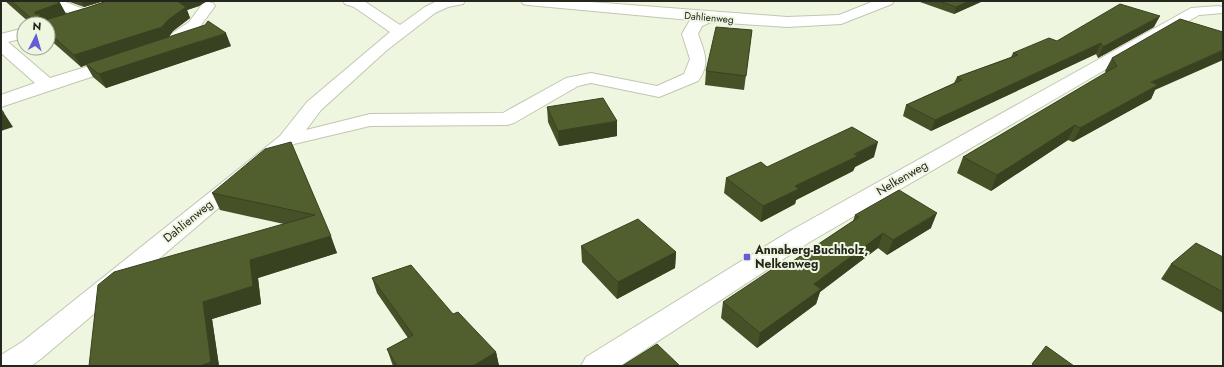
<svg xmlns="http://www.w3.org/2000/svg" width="1224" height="367" font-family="Jost,sans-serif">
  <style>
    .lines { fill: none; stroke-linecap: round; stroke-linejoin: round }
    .minor-casing { stroke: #c0c7b1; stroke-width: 2 }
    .minor { fill: #fff; fill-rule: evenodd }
    .wall { fill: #465127 }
    .shaded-wall { fill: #394220 }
    .building { fill: #515e2d; stroke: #394220 }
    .poi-dot { fill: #655dd6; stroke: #eff6e0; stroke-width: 1.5 }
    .labels { text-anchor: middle; stroke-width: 4; stroke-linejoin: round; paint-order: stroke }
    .far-street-label { font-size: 10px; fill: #25271f; stroke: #eff6e0 }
    .street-label { font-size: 12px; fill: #25271f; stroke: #eff6e0 }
    .poi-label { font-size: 12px; font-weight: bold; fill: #25271f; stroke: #eff6e0; text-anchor: start }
  </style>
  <rect width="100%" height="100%" fill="#eff6e0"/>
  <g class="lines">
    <g class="minor-casing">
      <g id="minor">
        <polygon points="43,1 63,1 91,12 94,15 91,18 86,20 81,18 45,4"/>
        <path d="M 343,1 L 364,1 L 400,25 L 425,7 L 437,1 L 465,1 L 463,4 L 448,7 L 435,13 L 387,50 L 321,110 L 306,130 L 370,114 L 503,113 L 566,78 L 591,73 L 657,86 L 684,74 L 690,59 L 682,34 L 690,20 L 528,5 L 523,4 L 521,1 L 578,1 L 787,17 L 839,15 L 874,1 L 894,1 L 892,4 L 841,24 L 787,27 L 711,22 L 702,26 L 698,34 C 704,52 711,63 698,81 L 659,97 L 591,83 L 578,86 L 514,123 L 507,125 L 370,126 L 294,144 L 42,358 L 31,366 L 1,366 L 1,355 L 22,342 L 280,136 L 307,102 L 390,32 L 354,7 L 345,4 Z"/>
        <polygon points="208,2 213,3 215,6 199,28 170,49 164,51 158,49 156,46 158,43 189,22 203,3"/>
        <polygon points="1218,6 1223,7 1223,13 1199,15 808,243 620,366 581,366 586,357 790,231 1191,8"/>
        <polygon points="24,28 24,38 8,42 50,78 118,57 124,58 126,62 124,66 1,107 1,95 35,83 1,53 1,34"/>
      </g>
    </g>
    <use href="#minor" class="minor"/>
  </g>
  <g class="wall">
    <polygon points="5,1 55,1 60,3 66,14 60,16 86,8 107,1 207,1 199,6 187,10 190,18 173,31 169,37 231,46 106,88 93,77 86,65 81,67 48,38 48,24 31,24"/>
    <polygon points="67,1 104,1 84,7"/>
    <polygon points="921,1 983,1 954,14 920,2"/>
    <polygon points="1154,27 1098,58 1096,54 931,131 903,116 906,105 954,83 957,77 1011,57 1013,53 1057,41"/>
    <polygon points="752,30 744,90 705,85 706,71"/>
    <polygon points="1112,58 1155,90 1151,99 1073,142 1068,140 991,191 957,173 963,157 1106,73 1105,71"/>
    <polygon points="547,107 617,136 559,146 548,122"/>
    <polygon points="291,142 337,253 258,278 261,304 212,319 219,366 89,366 284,224 220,210 212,193"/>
    <polygon points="874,157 855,167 853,171 796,200 795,204 761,222 724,193 726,178 767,167"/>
    <polygon points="855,215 931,228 887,255 878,248 820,292 816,304 757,348 721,318 723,302 787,265 853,221"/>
    <polygon points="581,246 676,252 675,268 617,299 582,262"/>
    <polygon points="1223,257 1223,313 1161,279 1171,264"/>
    <polygon points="372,278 453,314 496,352 499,366 393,366 387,349 408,338 377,293"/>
  </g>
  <g class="shaded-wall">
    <polygon points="81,1 104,1 84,7"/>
    <polygon points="176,1 207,1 199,6 187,10 190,18 173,31 167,39 86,64 86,65 81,67 74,55"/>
    <polygon points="970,1 983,1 954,14 956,7"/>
    <polygon points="60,3 66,14 44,22 43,24 35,14 35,12"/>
    <polygon points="1160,16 1154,27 1098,58 1103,47"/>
    <polygon points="226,33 231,46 106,88 99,74"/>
    <polygon points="1101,43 1096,54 931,131 935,120"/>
    <polygon points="1223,50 1223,60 1155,90 1151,99 1073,142 1080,128 1151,82"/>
    <polygon points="4,113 13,127 1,131 1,114"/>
    <polygon points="617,121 617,136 559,146 558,131"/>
    <polygon points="1075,125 1068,140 991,191 997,175"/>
    <polygon points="878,142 874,157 855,167 853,171 796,200 795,204 761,222 763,206 795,186 854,154"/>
    <polygon points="937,213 931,228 887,255 893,240"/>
    <polygon points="883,233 878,248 820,292 816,304 757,348 760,333 814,284"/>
    <polygon points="331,236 337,253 258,278 261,304 212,319 219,366 200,366 203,302 250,260"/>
    <polygon points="676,252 675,268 617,299 618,282"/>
    <polygon points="496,352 499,366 473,366"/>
  </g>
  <g class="building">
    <polygon points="11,1 55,1 60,3 35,12 35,14 40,14 40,20 42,21 86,8 107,1 177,1 186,7 168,20 162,27 74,55 48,32 48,24 38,24"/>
    <polygon points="939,1 970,1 956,7"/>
    <polygon points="1120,4 1160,16 1103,47 1101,43 935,120 906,105 962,80 957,77 1018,55 1013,53 1049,38 1057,41"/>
    <polygon points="1180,19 1223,32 1223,50 1151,82 1158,85 1080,128 1075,125 997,175 963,157 1117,66 1112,58"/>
    <polygon points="208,21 226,33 99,74 86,64 205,25"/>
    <polygon points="716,27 752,30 746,76 706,71"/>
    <polygon points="603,98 617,121 558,131 547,107"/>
    <polygon points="1,109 4,113 1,114"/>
    <polygon points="852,127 878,142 854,154 858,156 795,186 799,189 763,206 726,178 761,162 767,167"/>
    <polygon points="291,142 331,236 250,260 253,286 203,302 211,362 200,366 89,366 98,285 114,272 315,215 212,193 265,149"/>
    <polygon points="899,190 937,213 893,240 883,233 814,284 821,289 760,333 723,302 783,262 787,265 859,217 855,215"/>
    <polygon points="638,219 676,252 618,282 581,246"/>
    <polygon points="1196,243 1223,257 1223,292 1171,264"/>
    <polygon points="411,265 453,314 458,312 496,352 473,366 396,366 397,366 387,349 413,335 372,278"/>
    <polygon points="657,344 680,366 622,366"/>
    <polygon points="1046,346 1074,366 1035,366 1032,364"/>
  </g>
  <rect class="poi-dot" x="743" y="253" width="8" height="8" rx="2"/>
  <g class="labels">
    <g class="far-street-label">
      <text transform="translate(709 17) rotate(5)" y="4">Dahlienweg</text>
    </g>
    <g class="street-label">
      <text transform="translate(902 178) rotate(-30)" y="4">Nelkenweg</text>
      <text transform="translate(188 221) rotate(-39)" y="4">Dahlienweg</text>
    </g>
    <g class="poi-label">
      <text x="755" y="254">Annaberg-Buchholz,<tspan x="755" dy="14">Nelkenweg</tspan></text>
    </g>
  </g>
  <rect width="1224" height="367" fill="none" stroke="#25271f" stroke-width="4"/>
  <g transform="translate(36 36) rotate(5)"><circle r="19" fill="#eff6e0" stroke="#9ea393"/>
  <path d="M0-3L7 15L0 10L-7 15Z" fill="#655dd6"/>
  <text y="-6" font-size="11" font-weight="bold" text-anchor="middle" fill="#25271f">N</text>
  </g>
</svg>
